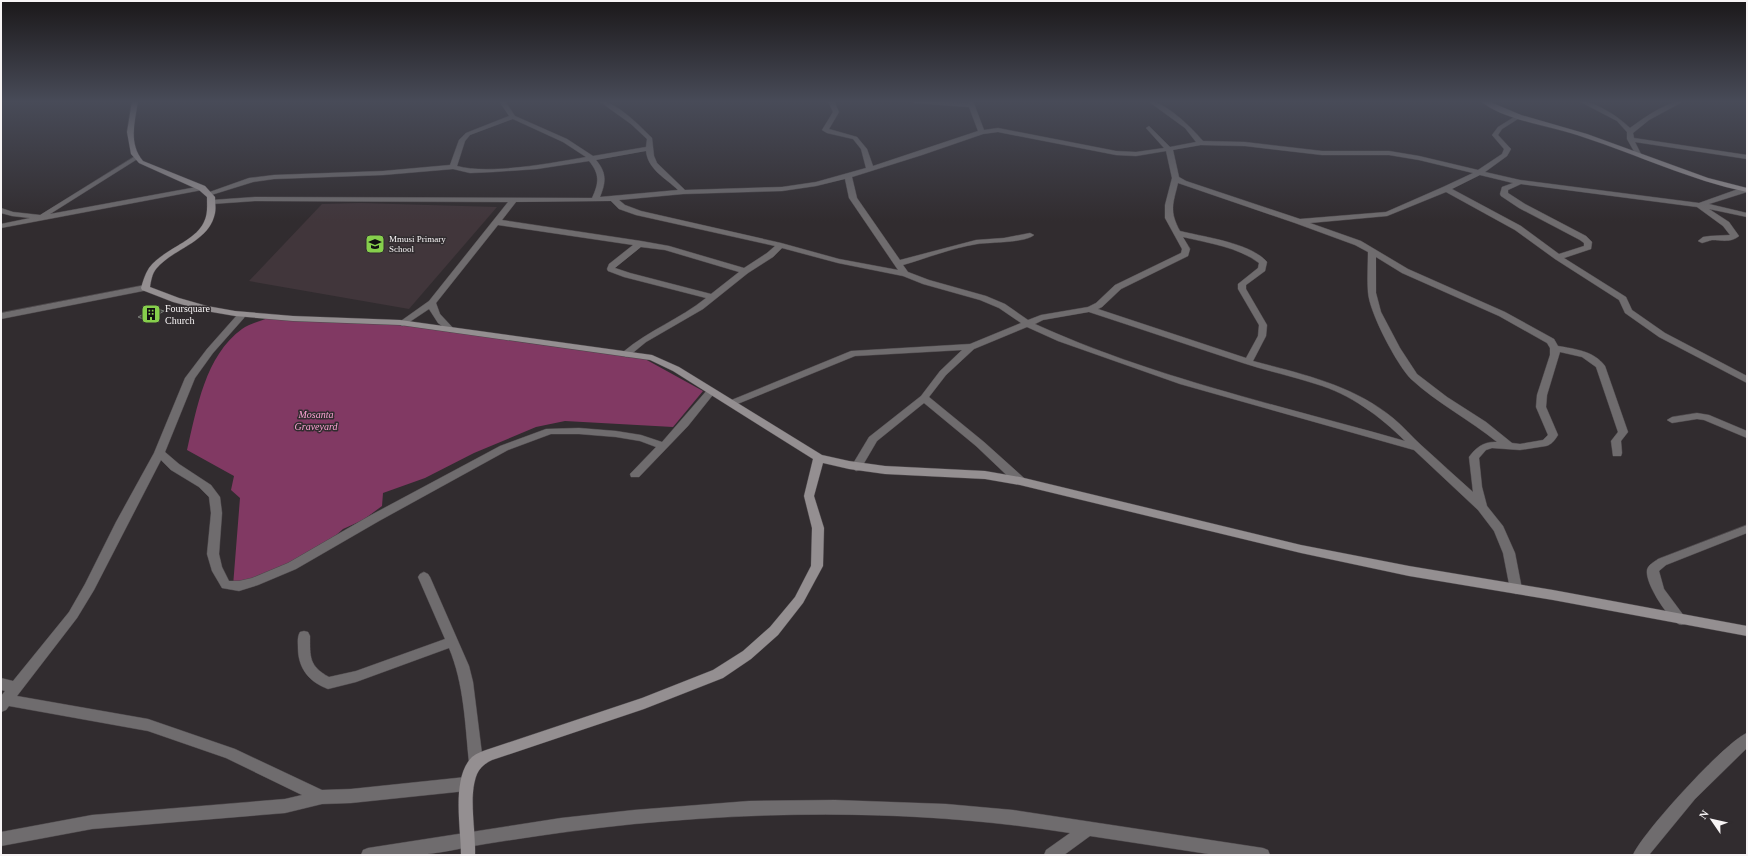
<svg xmlns="http://www.w3.org/2000/svg" width="1748" height="856" font-family="Georgia,serif">
  <style>
    .built { fill: #41363b }
    .green { fill: #813963 }
    .building { fill: #4b4e49; stroke: #787b76 }
    .lines { fill: none; stroke-linecap: round; stroke-linejoin: round }
    .street-casing { stroke: #4d484b; stroke-width: 1 }
    .secondary-casing { stroke: #4d484b; stroke-width: 1 }
    .street { fill: #6f6c6e; fill-rule: evenodd }
    .secondary { fill: #948f91; fill-rule: evenodd }
    .labels { text-anchor: middle; stroke-width: 3; stroke-linejoin: round; paint-order: stroke }
    .far-poi-label { font-size: 9px; fill: #f7f4f5; stroke: #312c2f; text-anchor: start }
    .poi-label { font-size: 10px; fill: #f7f4f5; stroke: #312c2f; text-anchor: start }
    .park-label { font-size: 10px; font-style: italic; fill: #fba1d2; stroke: #312c2f }
  </style>
  <rect width="100%" height="100%" fill="#312c2f"/>
  <polygon class="built" points="360,203 497,207 409,309 249,281 322,204"/>
  <path class="green" d="M 268,318 L 373,322 L 425,327 L 645,359 L 703,391 L 673,427 L 565,421 L 536,427 L 474,453 L 425,478 L 383,493 L 382,506 L 363,520 L 343,529 L 315,554 L 233,586 L 240,498 L 231,490 L 234,476 L 187,450 C 197,408 205,356 242,329 C 249,324 260,321 268,318 Z"/>
  <polygon class="building" points="155,308 164,311 148,321 138,317"/>
  <g class="lines">
    <g class="street-casing">
      <g id="street">
        <path d="M 499,101 L 505,101 L 515,116 L 567,139 L 593,156 L 646,147 L 647,139 L 631,124 L 599,101 C 616,101 640,126 652,138 L 654,156 L 657,163 L 685,190 L 782,187 L 816,182 L 866,168 L 861,149 L 853,139 L 827,133 L 822,130 L 833,112 L 828,101 L 834,101 L 839,112 L 829,129 L 857,137 L 867,149 L 873,166 L 978,131 L 969,107 L 914,103 L 911,101 L 968,103 L 967,101 L 973,101 L 984,130 L 998,128 L 1116,151 L 1136,152 L 1164,148 L 1146,128 L 1149,126 L 1170,147 L 1196,142 L 1185,128 L 1148,101 C 1165,101 1192,128 1203,141 L 1245,142 L 1322,151 L 1389,151 L 1419,156 L 1478,170 L 1502,154 L 1504,149 L 1492,135 L 1498,127 L 1519,114 L 1521,115 L 1521,117 L 1502,129 L 1498,135 L 1511,149 L 1507,156 L 1485,172 L 1520,180 L 1699,203 L 1741,188 L 1747,188 L 1747,192 L 1709,204 L 1747,213 L 1747,217 L 1709,209 L 1729,222 L 1739,236 C 1731,243 1721,240 1712,240 C 1708,241 1706,242 1702,243 L 1698,241 L 1703,237 L 1710,236 L 1730,235 L 1723,226 L 1697,207 L 1521,184 L 1508,190 L 1508,193 L 1525,204 L 1586,236 L 1592,242 L 1591,249 L 1564,258 L 1626,297 L 1632,310 L 1665,333 L 1747,376 L 1747,383 L 1659,337 L 1625,313 L 1619,300 L 1555,259 L 1515,230 L 1446,192 L 1387,216 L 1310,223 L 1361,241 L 1408,269 L 1505,312 L 1554,339 L 1558,346 C 1575,349 1594,351 1605,366 L 1628,432 L 1621,441 L 1622,453 L 1621,456 L 1613,456 L 1611,441 L 1618,432 L 1596,367 L 1582,357 L 1560,352 L 1547,395 L 1546,407 L 1558,435 C 1555,440 1551,445 1546,446 L 1520,450 L 1492,448 L 1486,450 L 1479,458 L 1482,487 L 1487,506 L 1503,526 L 1515,553 L 1522,589 L 1520,592 L 1516,594 L 1512,592 L 1510,589 L 1503,553 L 1494,531 L 1478,510 L 1414,450 L 1180,384 L 1058,341 L 1027,327 L 974,349 L 946,375 L 929,397 L 984,442 L 1024,478 L 1025,481 L 1024,484 L 1016,484 L 976,446 L 924,403 L 877,441 L 860,470 L 856,471 L 851,467 L 869,437 L 921,396 L 940,371 L 962,350 L 855,356 L 735,405 L 729,405 L 727,403 L 729,401 L 851,351 L 970,344 L 1021,323 L 999,308 L 980,300 L 923,284 L 903,276 L 838,263 L 782,248 L 773,257 L 748,273 L 703,309 L 646,342 L 629,356 L 626,357 L 621,354 L 623,352 C 649,330 680,319 706,298 L 624,277 L 608,271 L 607,269 L 609,264 L 633,245 L 498,225 L 436,303 L 440,314 L 454,329 L 450,332 L 438,323 L 429,309 L 405,325 L 402,326 L 398,323 L 429,301 L 508,202 L 255,201 L 212,204 L 208,202 L 212,200 L 255,197 L 592,198 C 599,183 600,174 589,161 L 537,169 L 493,172 L 470,173 L 453,169 L 383,175 L 274,179 L 253,182 L 208,196 L 204,194 L 249,178 L 274,175 L 383,171 L 450,165 L 459,140 L 466,133 L 509,116 ZM 513,119 L 563,142 L 586,157 C 552,163 489,175 457,166 L 465,141 L 470,135 ZM 998,132 L 1116,155 L 1136,156 L 1166,151 L 1172,178 L 1165,205 L 1165,218 L 1182,249 L 1181,253 L 1115,285 L 1096,303 L 1088,307 L 1041,315 L 1028,320 L 1005,304 L 986,296 L 929,280 L 908,272 L 903,265 C 927,258 952,248 977,244 C 990,242 1025,243 1034,235 L 1030,233 L 1004,238 L 976,240 L 900,260 L 857,198 L 852,177 L 922,155 L 983,134 ZM 1201,145 L 1245,146 L 1322,155 L 1389,155 L 1419,160 L 1473,173 L 1443,187 L 1386,212 L 1300,219 L 1186,181 L 1179,177 L 1173,150 ZM 646,151 C 648,170 666,178 678,190 L 600,197 C 606,182 607,173 596,160 ZM 1480,175 L 1513,183 L 1502,187 L 1500,194 L 1501,196 L 1519,208 L 1580,240 L 1584,243 L 1584,246 L 1559,254 L 1521,226 L 1452,189 ZM 845,179 L 849,198 L 898,270 L 839,259 L 781,243 L 641,211 L 625,205 L 619,200 L 683,194 L 782,191 L 816,186 ZM 1178,183 L 1295,223 L 1355,245 L 1368,252 C 1368,265 1367,279 1368,292 C 1369,312 1397,365 1411,379 C 1437,403 1470,420 1497,442 C 1485,441 1476,447 1469,457 L 1473,492 C 1456,477 1439,461 1421,445 C 1412,437 1403,426 1393,418 C 1353,385 1302,374 1253,361 L 1266,336 L 1267,325 L 1246,289 L 1246,285 L 1265,271 L 1267,262 C 1251,243 1204,237 1180,231 C 1169,211 1173,204 1178,183 ZM 611,201 L 619,209 L 636,215 L 775,246 L 767,253 L 744,268 L 669,246 L 641,241 L 502,220 L 516,202 ZM 1183,237 C 1208,243 1238,247 1259,263 L 1258,268 L 1238,284 L 1238,289 L 1259,325 L 1258,336 L 1246,358 L 1098,309 L 1102,307 L 1121,289 L 1188,256 L 1190,249 ZM 641,247 L 665,250 L 739,272 L 711,294 L 630,273 L 615,268 ZM 1376,257 L 1402,273 L 1499,316 L 1547,343 L 1550,348 L 1550,355 L 1537,395 L 1536,407 L 1548,435 L 1543,440 L 1520,444 L 1512,443 L 1486,422 L 1447,397 L 1417,374 L 1400,348 L 1381,312 L 1376,293 ZM 1089,312 C 1141,329 1191,346 1243,363 C 1267,371 1292,376 1316,384 C 1350,394 1380,416 1405,441 C 1282,406 1151,377 1035,324 L 1043,320 Z"/>
        <path d="M 1579,101 C 1595,101 1619,117 1630,128 C 1644,118 1667,101 1684,101 L 1649,120 L 1633,133 L 1634,138 L 1747,155 L 1747,159 L 1635,142 L 1641,154 L 1636,155 L 1627,139 L 1627,132 L 1617,121 Z"/>
        <polygon points="137,155 140,157 139,158 50,214 202,186 206,188 202,190 1,228 1,224 30,218 12,216 1,213 1,208 13,212 40,215"/>
        <polygon points="145,285 148,286 148,290 1,319 1,313"/>
        <polygon points="241,313 244,314 245,316 244,318 213,353 195,378 165,452 179,464 211,485 220,497 222,513 219,554 222,567 229,581 239,581 252,578 288,563 371,515 500,446 546,429 579,428 616,431 641,435 662,442 708,389 714,389 716,391 688,426 639,477 631,477 630,474 656,447 640,441 616,437 579,434 551,434 508,450 379,521 296,569 258,585 239,591 222,588 212,571 207,554 211,513 209,497 199,487 171,470 161,460 94,590 77,618 17,696 148,719 235,749 322,790 351,789 466,777 471,779 473,784 471,789 466,791 351,803 322,804 285,813 92,829 1,846 1,832 92,815 285,799 302,795 226,758 148,731 9,706 6,710 1,712 1,696 5,691 1,690 1,678 13,681 69,612 85,584 116,522 154,453 185,378 207,349 238,314"/>
        <polygon points="1697,413 1709,415 1747,431 1747,438 1704,420 1697,419 1672,423 1667,420 1672,417"/>
        <path d="M 1747,525 L 1747,533 L 1666,565 L 1659,571 L 1664,589 L 1687,620 L 1685,624 C 1682,625 1679,625 1677,623 C 1666,615 1645,583 1647,570 C 1648,565 1654,562 1658,559 Z"/>
        <path d="M 424,572 L 428,574 L 430,577 L 469,666 L 473,682 L 483,762 L 481,767 L 476,768 L 471,767 L 469,762 C 465,723 464,684 449,648 L 356,682 L 328,689 C 309,682 298,668 298,648 C 298,643 297,637 300,632 L 304,631 L 308,632 L 310,636 C 310,657 309,666 329,677 L 356,671 L 445,639 L 418,577 L 420,574 Z"/>
        <path d="M 1747,733 L 1747,748 L 1695,799 L 1649,855 L 1633,855 C 1642,833 1726,741 1747,733 Z"/>
        <path d="M 835,800 L 946,804 L 1013,810 L 1263,848 L 1268,850 L 1270,855 L 1215,855 L 1090,836 L 1064,855 L 1044,855 L 1046,850 L 1070,833 C 924,810 781,810 634,824 C 584,829 535,836 485,844 C 462,848 438,854 414,855 C 397,856 378,855 361,855 L 363,850 L 368,848 L 561,818 L 634,810 L 749,801 Z"/>
      </g>
    </g>
    <g class="secondary-casing">
      <g id="secondary">
        <path d="M 132,101 L 138,101 C 135,122 128,143 143,161 L 205,186 L 215,197 C 215,202 216,208 215,213 C 209,243 173,248 156,269 C 152,274 151,281 150,287 L 179,298 L 207,306 L 235,311 L 293,316 L 400,320 L 652,355 L 679,367 L 822,455 L 849,461 L 885,466 L 985,471 L 1020,477 L 1301,545 L 1409,566 L 1553,590 L 1747,626 L 1747,636 L 1553,600 L 1409,576 L 1301,553 L 1020,485 L 985,479 L 885,474 L 849,469 L 823,463 L 814,496 L 824,528 L 823,566 L 803,603 L 778,635 L 751,659 L 723,678 L 644,709 L 492,760 C 486,763 480,767 477,774 C 468,796 476,831 475,855 L 461,855 C 461,827 451,778 472,757 C 477,753 483,751 489,749 L 642,698 L 713,670 L 743,651 L 770,627 L 795,597 L 811,566 L 812,528 L 804,496 L 813,459 L 673,371 L 650,360 L 400,325 L 293,321 L 235,316 L 206,311 L 173,302 L 142,290 L 141,288 C 143,281 145,274 149,268 C 163,249 195,242 204,222 C 208,214 207,206 207,197 L 199,190 L 139,163 L 131,154 L 127,132 Z"/>
        <path d="M 1481,101 L 1488,101 L 1521,115 L 1587,134 L 1708,178 L 1747,188 L 1747,192 C 1690,180 1638,155 1583,137 C 1556,127 1501,120 1481,101 Z"/>
      </g>
    </g>
    <use href="#street" class="street"/>
    <use href="#secondary" class="secondary"/>
  </g>
  <linearGradient id="sky" x2="0" y2="1"><stop stop-color="#1b181a"/><stop offset="0.46" stop-color="#484b58"/><stop offset="1" stop-color="#484b58" stop-opacity="0"/></linearGradient>
  <rect width="1748" height="221" fill="url(#sky)"/>
  <defs>
    <g id="school-square" transform="scale(1)"><rect x="-9" y="-9" width="18" height="18" rx="4" fill="#86cf4c" stroke="#312c2f"/><path d="M0-5L7-2L0 1L-7-2ZM-4 1L0 2.5L4 1V4Q0 6-4 4Z" fill="#111"/></g>
    <g id="building-square" transform="scale(1)"><rect x="-9" y="-9" width="18" height="18" rx="4" fill="#86cf4c" stroke="#312c2f"/><path d="M-4-6H4V6H1V3H-1V6H-4ZM-2.5-4.3h1.7v1.8h-1.7ZM.8-4.3h1.7v1.8H.8ZM-2.5-1h1.7V.8h-1.7ZM.8-1h1.7V.8H.8Z" fill="#111"/></g>
  </defs>
  <g fill-rule="evenodd">
    <use href="#school-square" x="375" y="244"/>
    <use href="#building-square" x="151" y="314"/>
  </g>
  <g class="labels">
    <g class="far-poi-label">
      <text x="389" y="242">Mmusi Primary<tspan x="389" dy="10">School</tspan></text>
    </g>
    <g class="poi-label">
      <text x="165" y="312">Foursquare<tspan x="165" dy="12">Church</tspan></text>
    </g>
    <g class="park-label">
      <text x="316" y="418">Mosanta<tspan x="316" dy="12">Graveyard</tspan></text>
    </g>
  </g>
  <rect width="1748" height="856" fill="none" stroke="#f7f4f5" stroke-width="4"/>
  <g transform="translate(1712 820) rotate(304)" stroke="#312c2f" stroke-width="3" paint-order="stroke">
  <path d="M0-3L7 15L0 10L-7 15Z" fill="#f7f4f5"/>
  <text y="-6" font-size="11" font-weight="bold" text-anchor="middle" fill="#f7f4f5">N</text>
  </g>
</svg>
